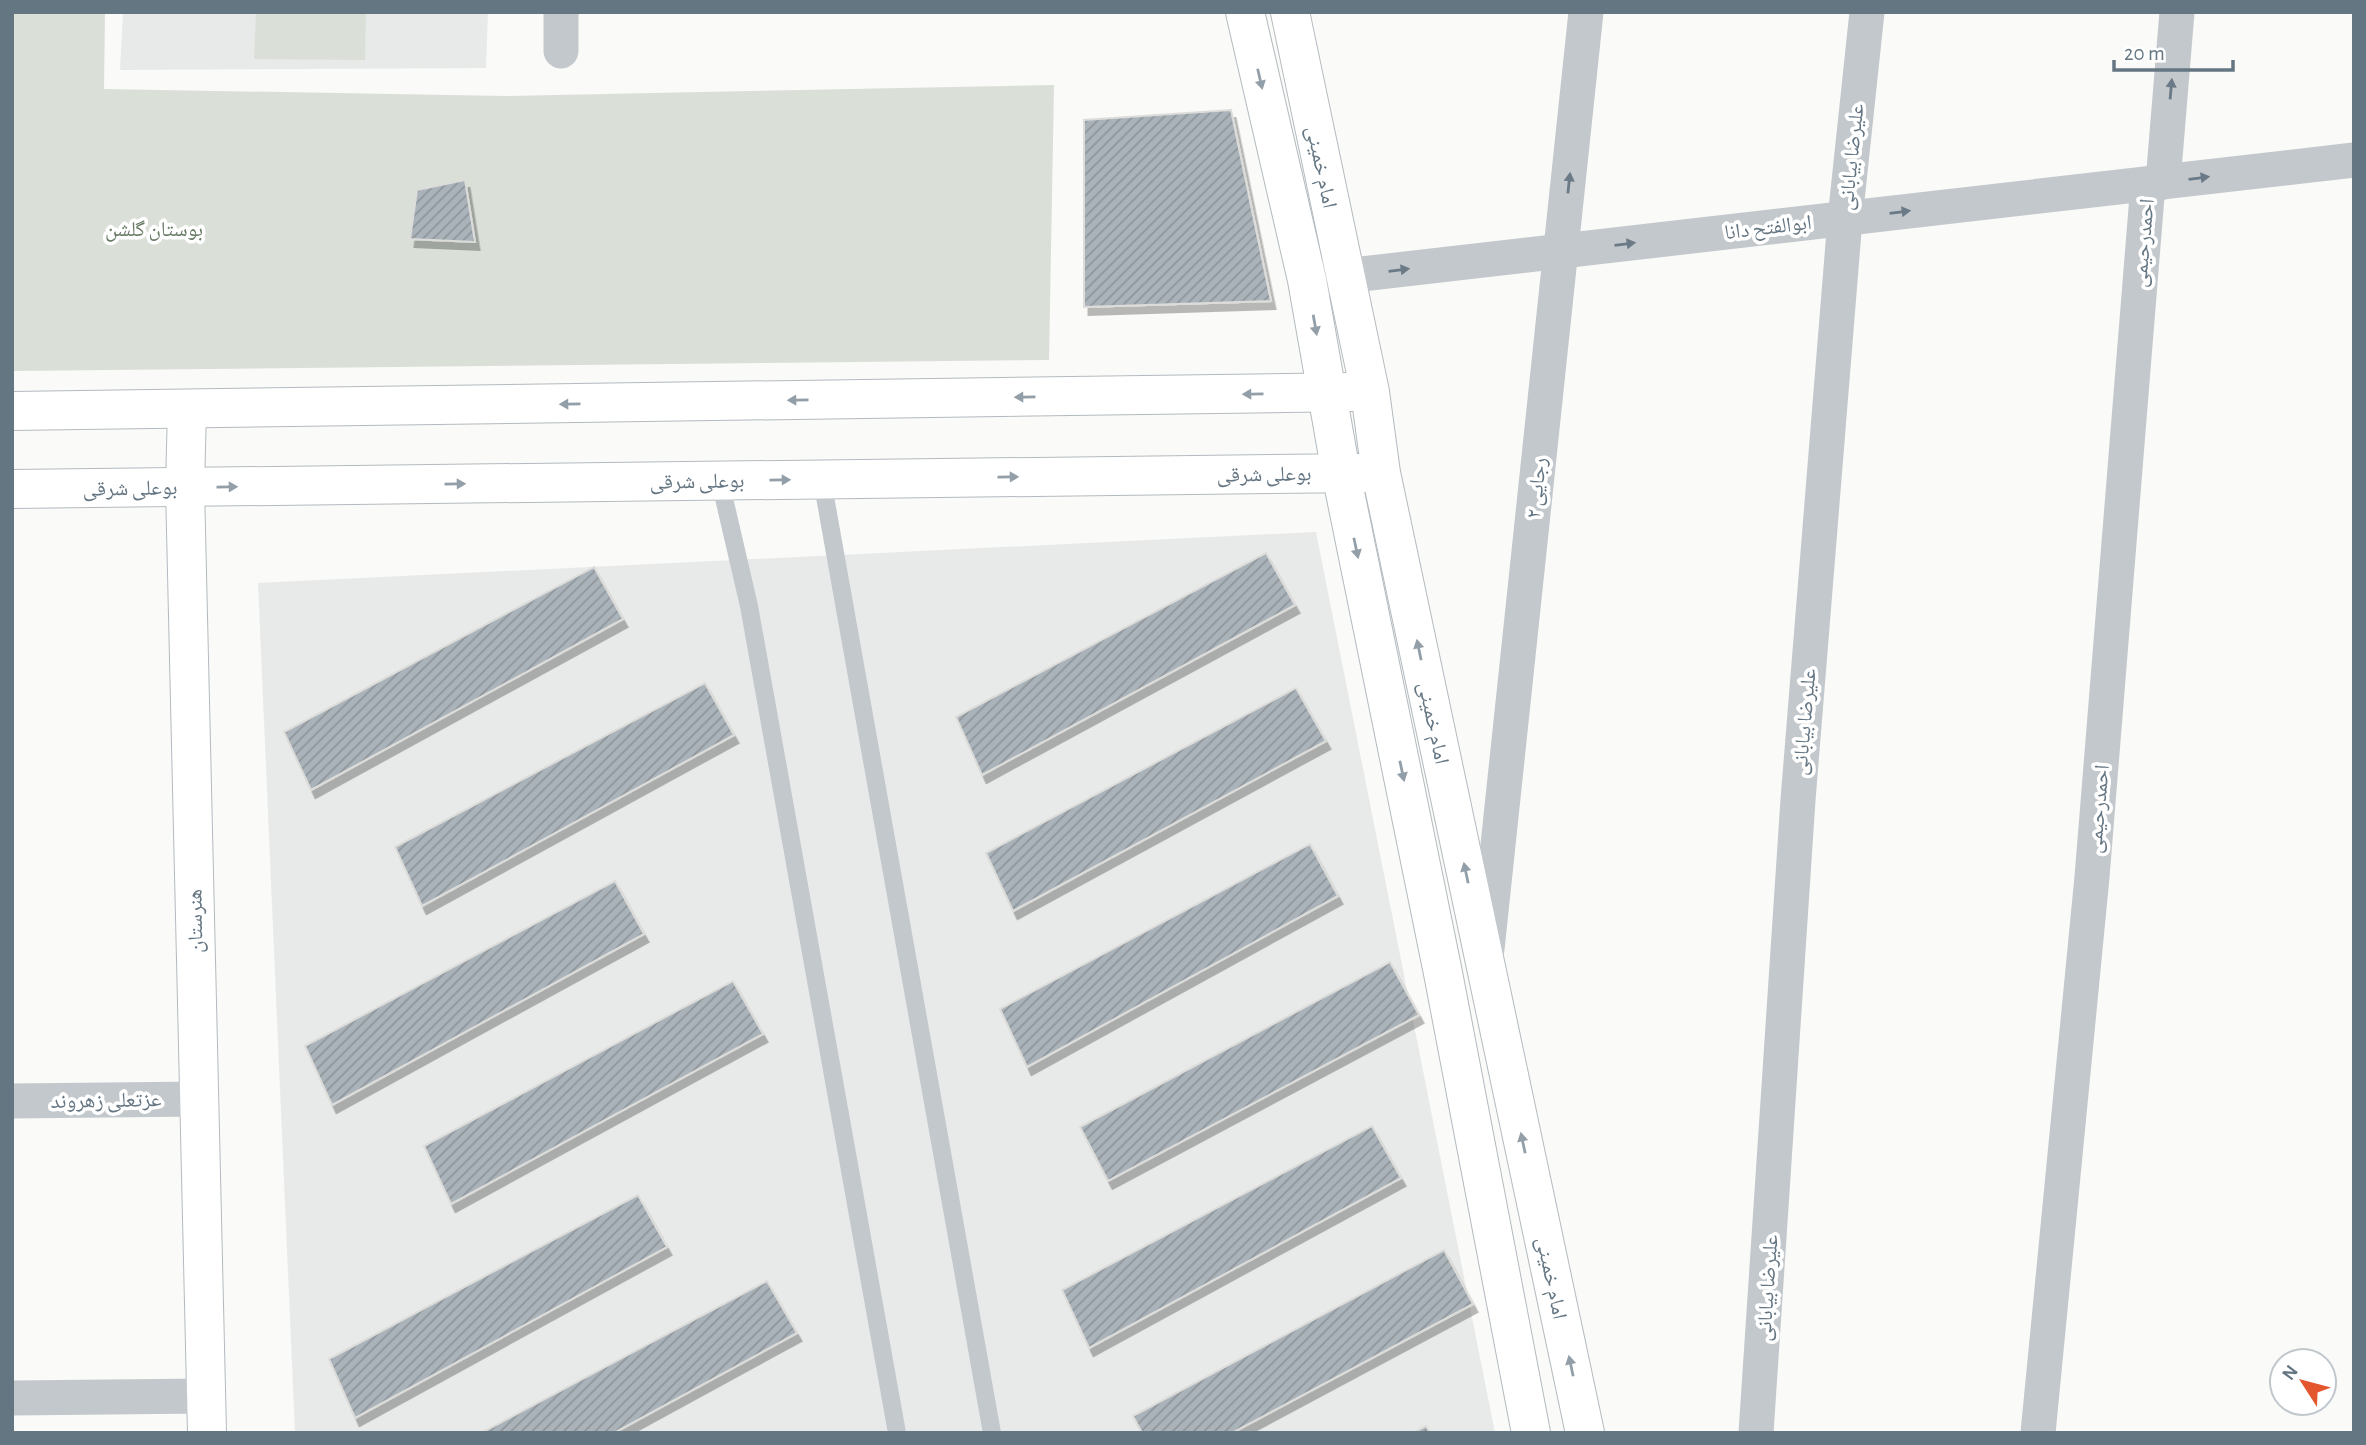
<svg xmlns="http://www.w3.org/2000/svg" width="2366" height="1445" font-family="'Alegreya Sans','Noto Naskh Arabic',sans-serif">
  <style>
    .built { fill: #e8e9e9 }
    .green { fill: #dadfd7 }
    .building { fill: url(#building-hatch); stroke: #dcdcda; stroke-width: 2; filter: url(#shadow) }
    .lines { fill: none; stroke-linecap: round; stroke-linejoin: round }
    .secondary-casing { stroke: #b3babf; stroke-width: 40 }
    .lane { stroke: #c3c8cc; stroke-width: 18 }
    .street { stroke: #c3c8cc; stroke-width: 35 }
    .secondary { stroke: #fff; stroke-width: 38 }
    .oneway { fill: #939fa8 }
    .oneway2 { fill: #6a7a87 }
    .labels { text-anchor: middle; stroke-width: 7; stroke-linejoin: round; paint-order: stroke }
    .street-label { font-size: 21px; fill: #657683; stroke: #fff }
    .park-label { font-size: 21px; fill: #687a64; stroke: #fff }
  </style>
  <defs>
    <pattern id="building-hatch" width="6" height="6" patternUnits="userSpaceOnUse" patternTransform="scale(1.75)"><rect width="6" height="6" fill="#aab3b9"/><path d="M-1 1l2-2M0 6l6-6M5 7l2-2" fill="none" stroke="#8e969c"/></pattern>
    <filter id="shadow"><feDropShadow dx="4.5" dy="8" stdDeviation="0" flood-color="#0004"/></filter>
  </defs>
  <rect width="100%" height="100%" fill="#fafaf8"/>
  <g class="built">
    <polygon points="123,12 488,12 486,68 120,70"/>
    <polygon points="1316,532 1495,1433 295,1433 258,583"/>
  </g>
  <g class="green">
    <polygon points="12,12 105,12 104,89 505,96 1054,85 1049,360 12,371"/>
    <polygon points="256,12 366,12 365,60 254,59"/>
  </g>
  <g class="building">
    <polygon points="1231,110 1271,301 1084,307 1084,120"/>
    <polygon points="465,180 475,242 410,239 417,190"/>
    <polygon points="1266,553 1295,605 982,775 956,717"/>
    <polygon points="594,567 623,619 311,790 284,732"/>
    <polygon points="705,683 734,735 422,906 395,847"/>
    <polygon points="1296,688 1326,741 1013,911 986,853"/>
    <polygon points="1310,844 1338,896 1027,1067 1000,1009"/>
    <polygon points="615,881 644,934 332,1105 305,1046"/>
    <polygon points="1390,962 1419,1015 1108,1181 1080,1127"/>
    <polygon points="733,981 763,1034 451,1204 424,1146"/>
    <polygon points="1372,1126 1401,1178 1089,1348 1062,1290"/>
    <polygon points="638,1195 667,1247 355,1418 329,1359"/>
    <polygon points="1444,1250 1473,1304 1232,1433 1142,1433 1133,1416"/>
    <polygon points="767,1281 797,1333 614,1433 481,1433"/>
    <polygon points="1426,1426 1430,1433 1413,1433"/>
  </g>
  <g class="lines">
    <g class="secondary-casing">
      <g id="secondary">
        <polyline points="1245,12 1307,280 1341,473 1443,973 1531,1433"/>
        <polyline points="1290,12 1370,392 1381,473 1585,1433"/>
        <polyline points="187,409 185,487 207,1433"/>
        <polyline points="12,411 1354,392"/>
        <polyline points="12,489 1365,473"/>
      </g>
    </g>
    <g class="lane">
      <polyline points="822,480 992,1433"/>
      <polyline points="720,481 749,606 897,1433"/>
    </g>
    <g class="street">
      <polyline points="561,12 561,51"/>
      <polyline points="2163,182 2177,12"/>
      <polyline points="1318,279 2354,160"/>
      <polyline points="1487,949 1586,12"/>
      <polyline points="12,1101 200,1099"/>
      <polyline points="12,1398 206,1396"/>
      <polyline points="1756,1433 1798,800 1845,219 1867,12"/>
      <polyline points="2038,1433 2092,877 2148,184"/>
    </g>
    <use href="#secondary" class="secondary"/>
  </g>
  <defs><path id="oneway-solid" d="M-6-.8H1V-3.2L6.5 0L1 3.2V.8H-6Z" transform="scale(1.75)"/></defs>
  <g class="oneway">
    <use href="#oneway-solid" transform="translate(1260 79) rotate(77)"/>
    <use href="#oneway-solid" transform="translate(1315 325) rotate(80)"/>
    <use href="#oneway-solid" transform="translate(1253 394) rotate(179)"/>
    <use href="#oneway-solid" transform="translate(1025 397) rotate(179)"/>
    <use href="#oneway-solid" transform="translate(798 400) rotate(179)"/>
    <use href="#oneway-solid" transform="translate(570 404) rotate(179)"/>
    <use href="#oneway-solid" transform="translate(1008 477) rotate(-1)"/>
    <use href="#oneway-solid" transform="translate(780 480) rotate(-1)"/>
    <use href="#oneway-solid" transform="translate(455 484) rotate(-1)"/>
    <use href="#oneway-solid" transform="translate(227 487) rotate(-1)"/>
    <use href="#oneway-solid" transform="translate(1356 548) rotate(78)"/>
    <use href="#oneway-solid" transform="translate(1419 650) rotate(-102)"/>
    <use href="#oneway-solid" transform="translate(1402 771) rotate(78)"/>
    <use href="#oneway-solid" transform="translate(1466 873) rotate(-102)"/>
    <use href="#oneway-solid" transform="translate(1523 1143) rotate(-102)"/>
    <use href="#oneway-solid" transform="translate(1571 1366) rotate(-102)"/>
  </g>
  <g class="oneway2">
    <use href="#oneway-solid" transform="translate(2171 89) rotate(-85)"/>
    <use href="#oneway-solid" transform="translate(2199 178) rotate(-7)"/>
    <use href="#oneway-solid" transform="translate(1569 183) rotate(-84)"/>
    <use href="#oneway-solid" transform="translate(1900 212) rotate(-7)"/>
    <use href="#oneway-solid" transform="translate(1625 244) rotate(-7)"/>
    <use href="#oneway-solid" transform="translate(1399 270) rotate(-7)"/>
  </g>
  <g class="labels">
    <g class="street-label">
      <text transform="translate(1851 157) rotate(-84)" y="7">علیرضا بیابانی</text>
      <text transform="translate(1322 167) rotate(78)" y="7">امام خمینی</text>
      <text transform="translate(1768 227) rotate(-7)" y="7">ابوالفتح دانا</text>
      <text transform="translate(2143 243) rotate(-85)" y="7">احمدرحیمی</text>
      <text transform="translate(1264 474) rotate(-1)" y="7">بوعلی شرقی</text>
      <text transform="translate(697 481) rotate(-1)" y="7">بوعلی شرقی</text>
      <text transform="translate(130 488) rotate(-1)" y="7">بوعلی شرقی</text>
      <text transform="translate(1536 488) rotate(-84)" y="7">رجایی ۲</text>
      <text transform="translate(1804 722) rotate(-85)" y="7">علیرضا بیابانی</text>
      <text transform="translate(1434 723) rotate(78)" y="7">امام خمینی</text>
      <text transform="translate(2098 809) rotate(-85)" y="7">احمدرحیمی</text>
      <text transform="translate(195 921) rotate(-91)" y="7">هنرستان</text>
      <text transform="translate(106 1100) rotate(-1)" y="7">عزتعلی زهروند</text>
      <text transform="translate(1552 1278) rotate(78)" y="7">امام خمینی</text>
      <text transform="translate(1767 1288) rotate(-86)" y="7">علیرضا بیابانی</text>
    </g>
    <g class="park-label">
      <text x="154" y="236">بوستان گلشن</text>
    </g>
  </g>
  <rect width="2366" height="1445" fill="none" stroke="#657683" stroke-width="28"/>
  <g transform="translate(2303 1382) rotate(306)"><circle r="33" fill="#ffffff" stroke="#c1c8cd" stroke-width="2"/>
  <path d="M0-5L12 26L0 18L-12 26Z" fill="#e4572e"/>
  <text y="-10" font-size="19" font-weight="bold" text-anchor="middle" fill="#657683">N</text>
  </g>
  <path d="M2114 60v10h119v-10" fill="none" stroke="#657683" stroke-width="3.5"/>
  <text x="2124" y="60" font-size="21" fill="#657683" stroke="#ffffff" stroke-width="5" paint-order="stroke">20 m</text>
</svg>
